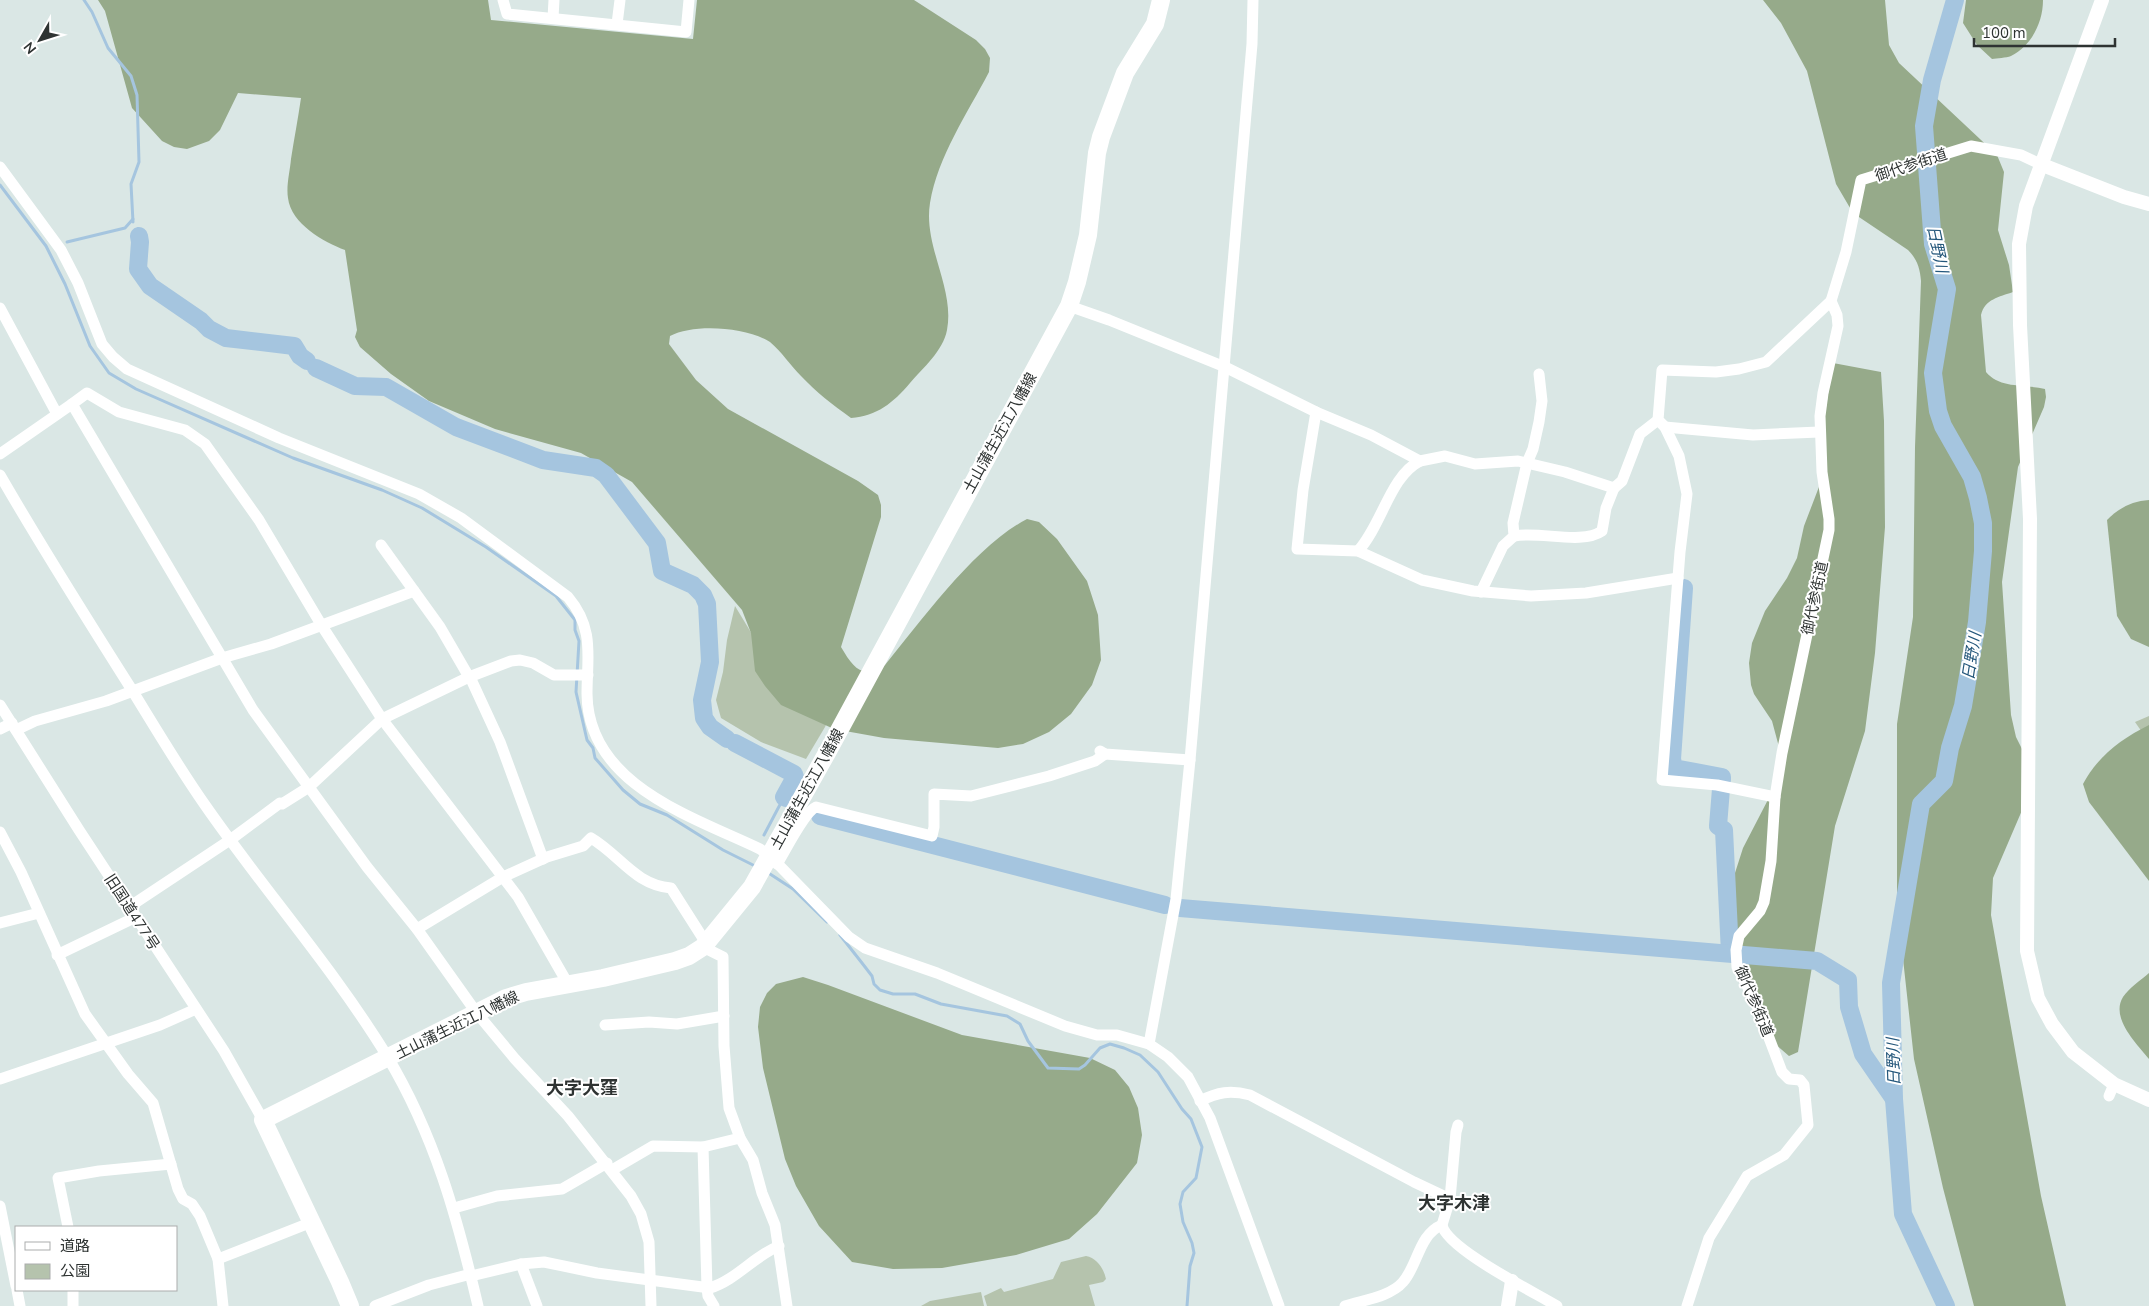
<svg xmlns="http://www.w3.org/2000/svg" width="2149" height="1306" font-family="'Nunito Sans','Noto Sans JP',sans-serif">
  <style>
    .green { fill: #b5c3ad }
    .forest { fill: #96aa8a }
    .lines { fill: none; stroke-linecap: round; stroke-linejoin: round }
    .stream { stroke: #a5c5df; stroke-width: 3 }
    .river { stroke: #a5c5df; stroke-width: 18 }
    .minor { stroke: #fff; stroke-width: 11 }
    .tertiary { stroke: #fff; stroke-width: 14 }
    .primary { stroke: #fff; stroke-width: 18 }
    .labels { text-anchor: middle; stroke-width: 4; stroke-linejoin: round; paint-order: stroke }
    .street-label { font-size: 15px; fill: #2e3332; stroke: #fff }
    .water-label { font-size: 16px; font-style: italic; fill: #24577b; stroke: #fff }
    .quarter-label { font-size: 18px; font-weight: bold; fill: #2e3332; stroke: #fff }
  </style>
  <rect width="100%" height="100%" fill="#dae7e5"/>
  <g class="green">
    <polygon points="735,606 767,659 836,703 825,727 806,759 761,742 721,718 716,700 723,672 727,640"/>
    <polygon points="2149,716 2149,733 2144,735 2135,722"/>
    <path d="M 1086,1256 C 1097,1258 1104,1269 1106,1279 L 1103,1282 L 1089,1285 L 1095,1306 L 987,1306 L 984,1296 L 1001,1288 L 1004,1292 L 1053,1279 L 1061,1262 Z"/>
    <polygon points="981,1292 984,1306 921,1306 930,1301"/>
  </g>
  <g class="forest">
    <path d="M 98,0 L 488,0 L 491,20 L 693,39 L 697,0 L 914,0 L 976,40 L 985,49 L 990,58 L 989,72 C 967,114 938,156 930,203 C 923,246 955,288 947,330 C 943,351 923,368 910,383 C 893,403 877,416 851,418 C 833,405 816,392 801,376 C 791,366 781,351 770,342 C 747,327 694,323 670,336 L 669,344 L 696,380 L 728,409 L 858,481 L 878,495 L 881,505 L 881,517 L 841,647 C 854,669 862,679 885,665 C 923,619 975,546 1027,519 L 1039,522 L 1057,539 L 1087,581 L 1098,615 L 1101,660 L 1092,685 L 1071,714 L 1049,732 L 1023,744 L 998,748 L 884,738 L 834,729 L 781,705 L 765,686 L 755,671 L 751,633 L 742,610 L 632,482 L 581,453 L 495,429 L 429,401 L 391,374 L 360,347 L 355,337 L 357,330 L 345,250 C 324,242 291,224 288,198 C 286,186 290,171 291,159 C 294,139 298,119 301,98 L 238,93 L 220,130 L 209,141 L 187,149 L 174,147 L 162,141 L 132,108 L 105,11 Z"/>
    <path d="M 1763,0 L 1885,0 L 1889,45 L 1899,63 L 1997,155 L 2004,172 L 1998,230 L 2009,265 L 2013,292 C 1999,297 1985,299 1981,315 L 1986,372 C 2000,389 2025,384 2045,389 L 2046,397 L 2044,407 L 2018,467 L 2002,582 L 2011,715 L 2016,737 L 2024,753 L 2026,801 L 1993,878 L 1991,915 L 2041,1196 L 2066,1306 L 1974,1306 L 1943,1188 L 1914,1059 L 1897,904 L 1897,724 L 1913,617 L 1915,447 L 1921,281 C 1920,268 1917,259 1908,250 L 1853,213 L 1836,184 L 1807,71 L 1781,23 Z"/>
    <path d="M 1966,0 L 2043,0 C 2043,22 2032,45 2011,56 C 2006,58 1997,58 1992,59 L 1977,45 L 1963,23 Z"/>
    <polygon points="1833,363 1881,372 1884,421 1885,527 1875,653 1865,731 1835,826 1798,1052 1789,1056 1775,1044 1734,946 1735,873 1743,848 1773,790 1779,747 1772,721 1754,694 1751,685 1749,663 1752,643 1765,611 1787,578 1797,558 1804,526 1827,466 1823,426"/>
    <path d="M 2149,500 L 2149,647 L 2131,639 L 2117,616 L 2107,520 C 2119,508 2132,501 2149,500 Z"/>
    <path d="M 2149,725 L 2149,881 L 2089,802 L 2083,784 C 2098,756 2121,739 2149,725 Z"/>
    <path d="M 2149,973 L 2149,1059 C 2137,1044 2110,1018 2123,997 C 2129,988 2141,980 2149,973 Z"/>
    <polygon points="803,977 828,985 962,1035 1090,1058 1115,1070 1129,1087 1138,1108 1142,1135 1137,1163 1097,1214 1069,1239 1016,1255 942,1268 893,1269 852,1262 819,1226 796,1186 785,1159 763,1068 758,1027 760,1007 767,993 776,984"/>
  </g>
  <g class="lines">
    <g class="stream">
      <polyline points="84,0 92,12 108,48 131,76 137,95 139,162 131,184 133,222"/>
      <polyline points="0,185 46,246 65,284 90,346 109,373 136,389 293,458 382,490 422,508 486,547 556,596 575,620 575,630 579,641 576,692 587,740 593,748 595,758 623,790 640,804 667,815 723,850 757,867"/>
      <polyline points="67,242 125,228 133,219"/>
      <polyline points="764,835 784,797"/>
      <polyline points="767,872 793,889 827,922"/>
      <polyline points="840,935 862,963 872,976 874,984 880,990 893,994 915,994 941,1004 1007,1016 1020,1024 1028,1041 1048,1068 1079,1069 1085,1065 1100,1048 1110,1044 1124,1048 1140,1055 1158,1072 1182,1109 1191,1119 1202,1147 1196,1178 1183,1192 1180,1204 1183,1222 1192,1243 1194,1253 1190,1266 1187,1306"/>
    </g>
    <g class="river">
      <polyline points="139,236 140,242 138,269 150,286 201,321 209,329 226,338 294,346 300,356 307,361"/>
      <polyline points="316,368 355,386 386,387 456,427 543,460 596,468 606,475 657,543 662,571 693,585 703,595 707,604 710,662 702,700 704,718 710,727 727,739"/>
      <polyline points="1684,588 1672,759 1674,768 1722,777 1722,780"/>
      <polyline points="735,743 794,774 795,777 784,797 786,798"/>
      <polyline points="1721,789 1718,826 1724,830 1730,953"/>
      <polyline points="820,816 1165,905"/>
      <polyline points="1180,908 1817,961 1848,980 1849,1007 1863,1054 1894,1099"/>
      <polyline points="1946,1306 1903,1214 1894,1099 1891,983 1921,804 1944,781 1950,748 1963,706 1977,622 1983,551 1983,523 1978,498 1972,477 1943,426 1938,411 1933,373 1947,289 1933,244 1924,126 1932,80 1955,0"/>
    </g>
    <g class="minor">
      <polyline points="503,0 507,14 686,32 689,0"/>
      <polyline points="553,18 554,0"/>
      <polyline points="617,24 620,0"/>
      <path d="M 0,167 L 61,250 L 78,283 L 102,344 L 113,357 L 127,369 L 279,438 L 419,494 L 461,518 L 568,597 C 595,629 587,657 587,694 C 588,785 693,817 760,849 L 770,856 L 849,937 L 865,948 L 937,973 L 1065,1026 L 1097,1035 L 1117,1035 L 1149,1044 L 1168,1057 L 1188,1077 L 1210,1118 L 1279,1306"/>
      <polyline points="1069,306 1109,320 1225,367 1316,412 1371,435 1420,461 1445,456 1475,464 1518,461 1565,472 1614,488 1622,481 1640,434 1658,420"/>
      <polyline points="0,308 57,414"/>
      <polyline points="72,404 87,393 119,412 185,430 205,444 259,520 322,626 382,719 518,897 568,984"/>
      <polyline points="1316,412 1303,490 1297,549 1358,551 1422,580 1473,591 1531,596 1586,593 1678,578"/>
      <polyline points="1665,427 1753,435 1819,432"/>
      <polyline points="0,454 72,404 253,710 367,867 417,929 476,1012 515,1059 568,1116 631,1196 641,1214 649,1242 651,1306"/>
      <path d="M 0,475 C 42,548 87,619 132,690 C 156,729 179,768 205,805 C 264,890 333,968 387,1056 C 435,1136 457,1217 478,1306"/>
      <path d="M 1514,536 C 1540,531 1582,545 1602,531 L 1606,508 L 1614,488"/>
      <polyline points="381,545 440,627 469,677"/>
      <path d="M 1358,551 C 1382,525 1390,476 1420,461"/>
      <polyline points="1481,592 1503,546 1514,536 1513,523 1527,463 1533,449 1539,422 1542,401 1539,374"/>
      <polyline points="470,677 500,742 543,859"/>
      <polyline points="0,705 79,830 224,1051 263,1120"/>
      <polyline points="0,729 12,723"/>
      <polyline points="16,730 35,721 106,701 222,658 271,644 414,591"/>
      <polyline points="1100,751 1105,754 1190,760"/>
      <polyline points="1775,797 1717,785 1662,780 1680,552 1687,494 1679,456 1665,427 1658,420 1662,370 1716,372 1739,369 1766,362 1831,301"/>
      <polyline points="0,832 21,872 85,1014 128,1074 153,1103 178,1189 183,1199 192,1204 200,1216 218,1259 223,1306"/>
      <path d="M 777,864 C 785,852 804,812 816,807 L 932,836 L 934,827 L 934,794 L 971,796 L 1049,776 L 1095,761 L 1105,754"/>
      <polyline points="129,907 230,840 280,803 282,804 309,787 382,719 469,677 511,661 520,660 533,663 554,675 588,675"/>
      <polyline points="0,923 39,913"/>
      <path d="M 417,929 L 503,877 L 547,857 L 583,846 L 591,838 C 620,855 635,885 671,888 L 706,943"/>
      <polyline points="703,947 723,957 724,1046 729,1108 740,1138 753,1160 762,1193 775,1225 787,1306"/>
      <polyline points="57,955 136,917"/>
      <polyline points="605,1025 649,1022 677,1024 724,1016"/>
      <polyline points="1149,1044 1176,899 1190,760 1252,44 1253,0"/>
      <polyline points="0,1079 160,1025 196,1009"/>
      <polyline points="2109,1096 2114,1084"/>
      <path d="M 1200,1101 C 1218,1092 1230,1090 1250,1095 L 1414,1182 L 1450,1199 L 1442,1225 C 1447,1249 1534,1292 1557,1306"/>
      <polyline points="703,1147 707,1288 708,1296 714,1306"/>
      <polyline points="612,1170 653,1146 703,1147 740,1138"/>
      <polyline points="1450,1199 1456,1132 1458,1125"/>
      <polyline points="0,1206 16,1286"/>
      <polyline points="454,1208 497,1196 562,1189 607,1163"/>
      <polyline points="68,1227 58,1178 99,1171 171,1164"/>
      <polyline points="218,1259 312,1222"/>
      <polyline points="521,1264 537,1306"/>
      <path d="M 471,1276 L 521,1264 L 544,1262 L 597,1273 L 710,1288 C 736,1280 754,1256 779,1246"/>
      <polyline points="17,1290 20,1306"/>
      <polyline points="73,1306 73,1290"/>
      <polyline points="375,1306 429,1285 471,1274"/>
      <path d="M 1345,1306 C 1363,1300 1390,1297 1403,1282 C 1418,1265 1419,1234 1442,1225"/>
      <polyline points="1687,1306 1709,1238 1747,1176 1784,1155 1808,1125 1804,1085 1800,1080 1789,1079 1782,1072 1755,1001 1737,967 1736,950 1739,936 1760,911 1764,902 1771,861 1775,797 1782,753 1829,530 1829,519 1822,472 1820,416 1823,393 1838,326 1837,315 1831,301 1846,252 1861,180 1971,146 2021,155 2040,164"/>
    </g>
    <g class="tertiary">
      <polyline points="2102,0 2026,206 2019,244 2020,325 2030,519 2027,951 2038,998 2052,1024 2073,1052 2114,1084 2149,1100"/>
      <polyline points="2040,164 2124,197 2149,204"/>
      <polyline points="1508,1306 1512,1281"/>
    </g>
    <polyline class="primary" points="350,1306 340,1282 263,1120 506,998 526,992 603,978 675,961 689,956 703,947 752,887 828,751 1069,306 1077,282 1088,235 1097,153 1101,137 1125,73 1155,24 1161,0"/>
  </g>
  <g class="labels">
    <g class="street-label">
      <text transform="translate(1911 165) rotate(-18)" y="5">御代参街道</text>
      <text transform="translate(1000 433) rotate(-61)" y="5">土山蒲生近江八幡線</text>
      <text transform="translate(1815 598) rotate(-78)" y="5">御代参街道</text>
      <text transform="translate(807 789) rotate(-61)" y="5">土山蒲生近江八幡線</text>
      <text transform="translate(132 912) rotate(57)" y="5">旧国道477号</text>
      <text transform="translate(1754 1001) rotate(67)" y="5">御代参街道</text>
      <text transform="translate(457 1025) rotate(-26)" y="5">土山蒲生近江八幡線</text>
    </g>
    <g class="water-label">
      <text transform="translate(1938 249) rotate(78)" y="6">日野川</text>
      <text transform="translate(1971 656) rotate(-81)" y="6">日野川</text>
      <text transform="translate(1893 1062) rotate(-92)" y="6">日野川</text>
    </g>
    <g class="quarter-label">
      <text x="582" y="1094">大字大窪</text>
      <text x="1454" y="1209">大字木津</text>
    </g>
  </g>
  <rect x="15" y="1226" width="162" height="65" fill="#ffffff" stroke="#abadad"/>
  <rect x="25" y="1242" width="25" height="8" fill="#ffffff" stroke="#abadad"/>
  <text x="60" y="1251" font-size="15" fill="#2e3332">道路</text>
  <rect x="25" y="1264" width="25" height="15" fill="#b5c3ad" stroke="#abadad"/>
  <text x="60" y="1276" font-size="15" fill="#2e3332">公園</text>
  <g transform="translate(40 40) rotate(231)" stroke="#ffffff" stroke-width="4" paint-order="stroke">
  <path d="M0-4L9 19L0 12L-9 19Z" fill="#2e3332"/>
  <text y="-8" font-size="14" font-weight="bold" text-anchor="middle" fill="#2e3332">N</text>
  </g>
  <path d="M1974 38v8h141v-8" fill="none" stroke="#2e3332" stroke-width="2.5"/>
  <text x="1982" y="38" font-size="15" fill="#2e3332" stroke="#ffffff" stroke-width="4" paint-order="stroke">100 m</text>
</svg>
